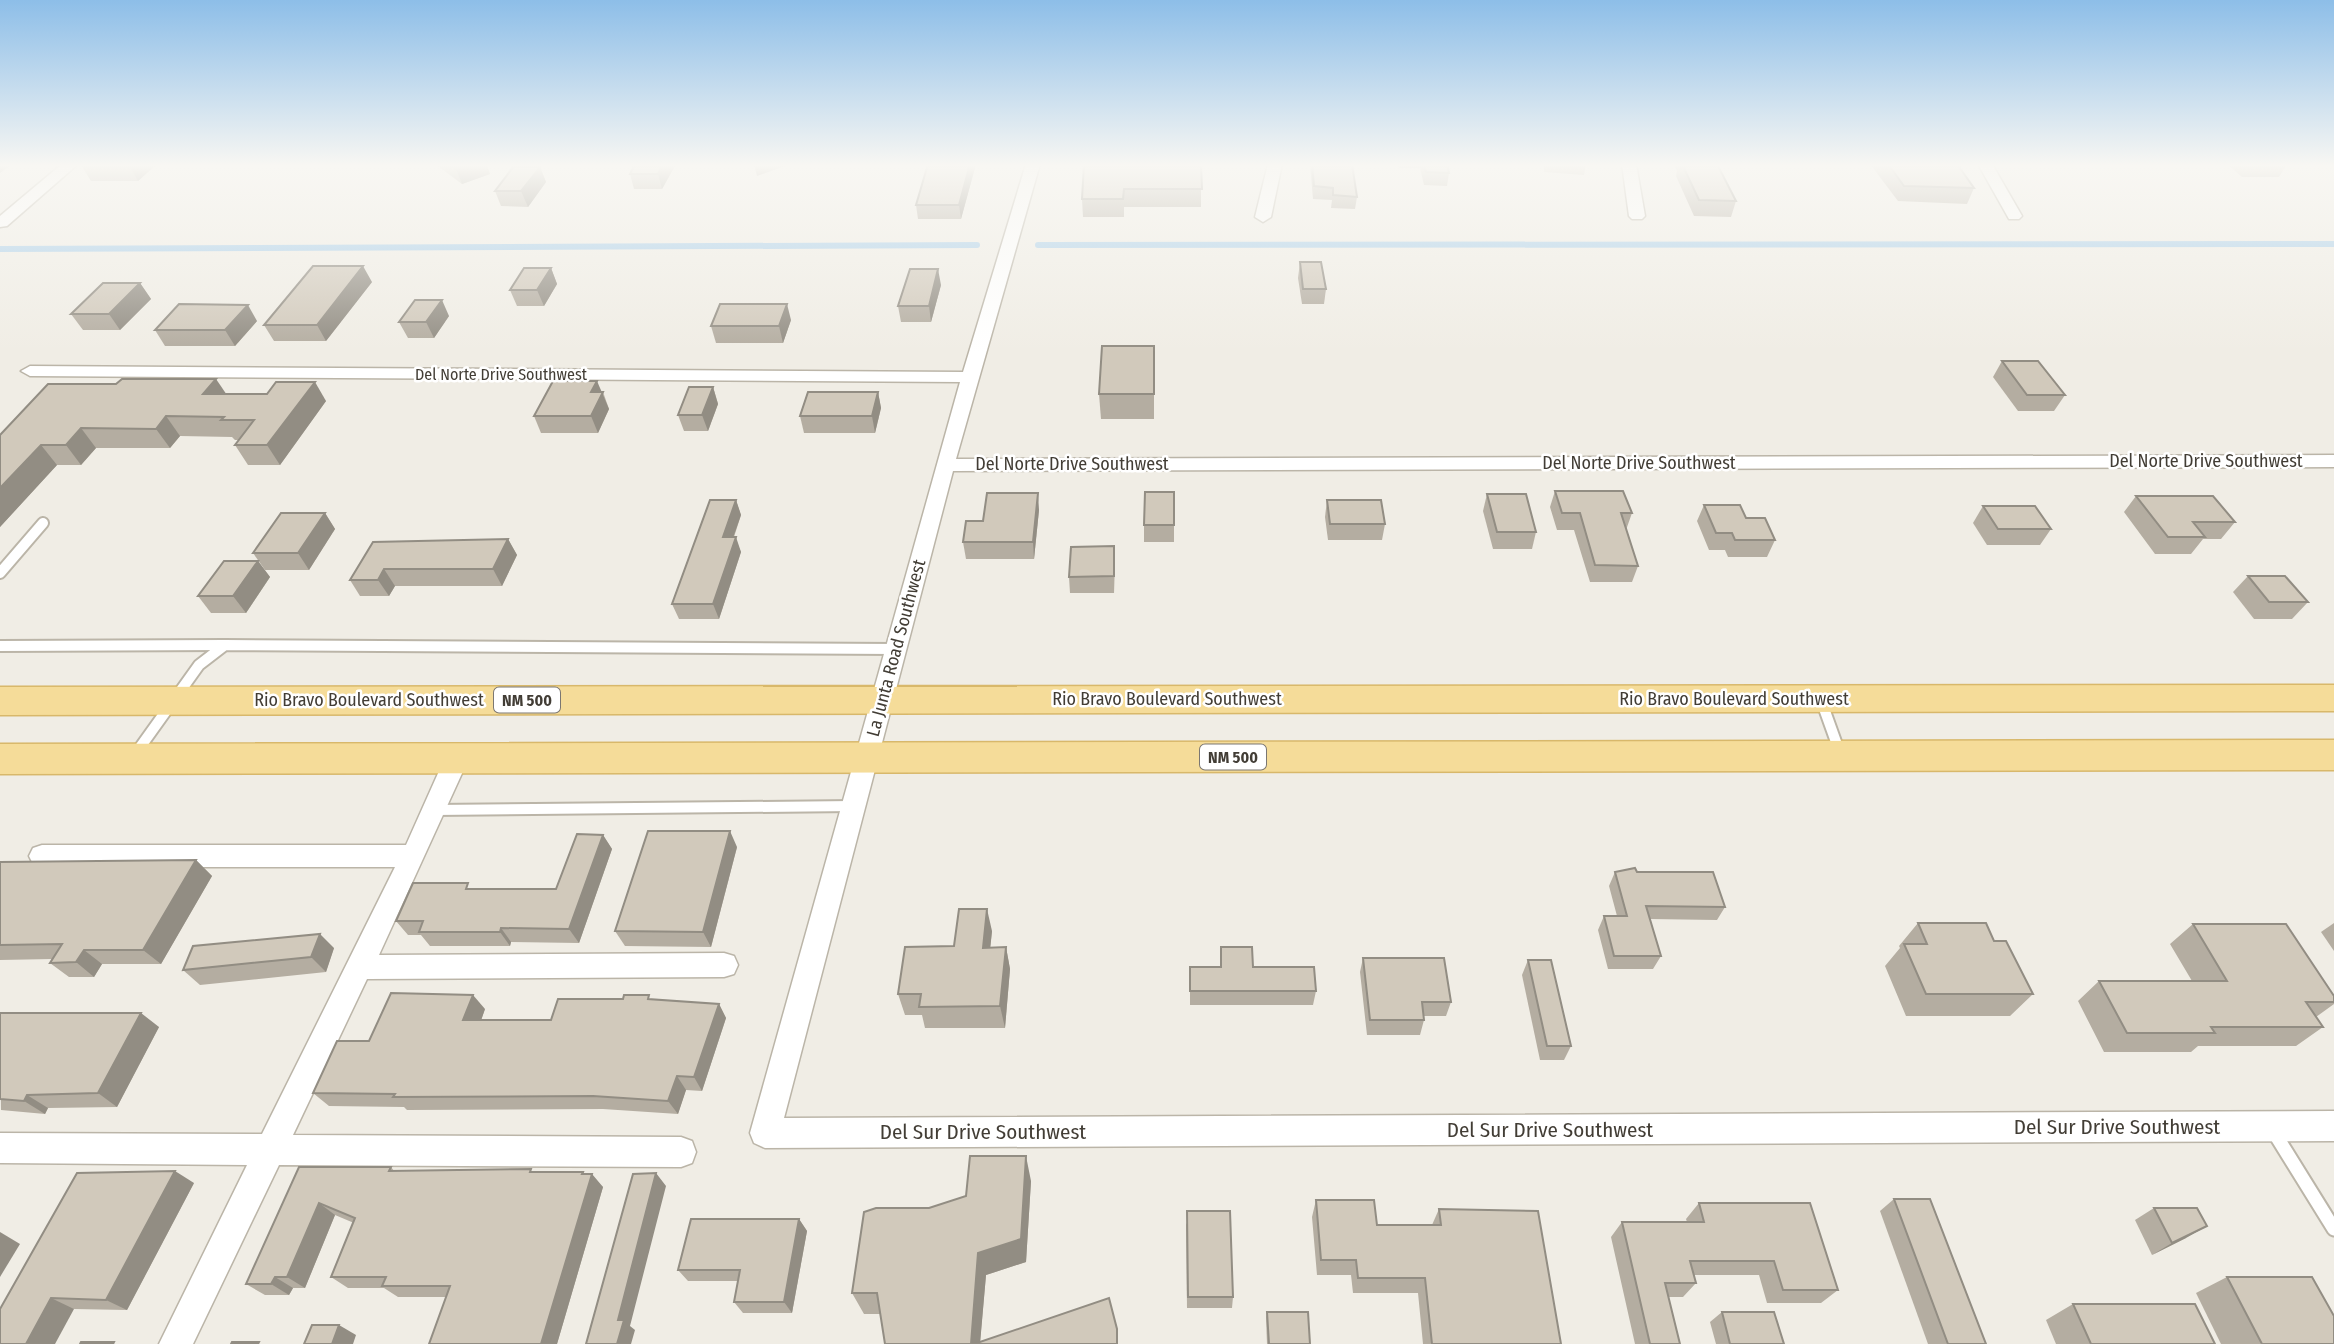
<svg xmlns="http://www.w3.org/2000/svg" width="2334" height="1344" font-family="'Fira Sans Condensed',sans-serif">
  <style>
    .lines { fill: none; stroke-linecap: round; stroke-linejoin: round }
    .stream { stroke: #a5cce9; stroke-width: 6 }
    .lane-far1-casing { stroke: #bbb5a8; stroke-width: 14 }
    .lane-casing { stroke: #bbb5a8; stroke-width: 17 }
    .street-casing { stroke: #bbb5a8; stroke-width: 3 }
    .primary-casing { stroke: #d8b86b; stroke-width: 3 }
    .lane-far1 { stroke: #fff; stroke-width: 10 }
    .lane { stroke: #fff; stroke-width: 13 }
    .street { fill: #fff; fill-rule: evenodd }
    .primary { fill: #f5dc99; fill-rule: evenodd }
    .wall { fill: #b4ada1 }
    .shaded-wall { fill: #928d83 }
    .building { fill: #d1c9bb; stroke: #928d83; stroke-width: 2 }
    .labels { text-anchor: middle; stroke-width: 5; stroke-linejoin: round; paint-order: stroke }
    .far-street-label { font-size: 16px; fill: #423d35; stroke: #fff }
    .shield { fill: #fff; stroke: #7b7772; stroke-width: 2 }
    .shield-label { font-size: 16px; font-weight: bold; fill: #423d35 }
    .street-label { font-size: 18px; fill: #423d35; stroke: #fff }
    .near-street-label { font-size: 21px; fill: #423d35; stroke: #fff }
  </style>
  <rect width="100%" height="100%" fill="#f0ede5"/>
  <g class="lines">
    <g class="stream">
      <polyline points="1038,245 2334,244"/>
      <polyline points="0,249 977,245"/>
    </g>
    <g class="lane-far1-casing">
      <g id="lane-far1">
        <polyline points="0,573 43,523"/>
        <polyline points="0,646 225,645"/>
        <polyline points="1821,700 1840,753"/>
        <polyline points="136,753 199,665 225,645 896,649"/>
        <polyline points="434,810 854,806"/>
      </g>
    </g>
    <g class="lane-casing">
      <polyline id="lane" points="2272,1129 2334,1229"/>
    </g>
    <g class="street-casing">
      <g id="street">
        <polygon points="62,164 78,164 7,226 0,227 0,216"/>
        <polygon points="1026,164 1040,164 956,459 2334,455 2334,467 953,471 784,1118 2334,1111 2334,1141 765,1148 754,1143 750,1133 960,382 30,376 21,371 30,366 963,372"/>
        <polygon points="1268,164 1282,164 1271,217 1263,222 1255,217"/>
        <polygon points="1622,164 1636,164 1645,216 1642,219 1632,219 1629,216"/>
        <polygon points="1978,164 1992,164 2022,216 2019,219 2009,219"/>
        <polygon points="457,748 466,751 469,758 379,955 724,953 734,956 738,965 734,974 724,977 367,979 293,1135 681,1137 692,1141 696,1152 692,1163 681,1167 279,1165 193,1344 159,1344 247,1165 0,1163 0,1133 262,1134 395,867 42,867 33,864 29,856 33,848 42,845 406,845 448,751"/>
      </g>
    </g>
    <g class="primary-casing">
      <g id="primary">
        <polygon points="2334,685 2334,711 0,715 0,687"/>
        <polygon points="2334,740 2334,770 0,774 0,744"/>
      </g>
    </g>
    <use href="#lane-far1" class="lane-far1"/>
    <use href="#lane" class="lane"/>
    <use href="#street" class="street"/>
    <use href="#primary" class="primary"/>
  </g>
  <g class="wall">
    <polygon points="83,164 157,164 138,181 91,181 81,165"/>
    <polygon points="435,164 486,164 490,174 462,184"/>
    <polygon points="635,164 676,164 662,189 634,189 630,174"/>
    <polygon points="976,164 961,219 918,219 916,205"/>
    <polygon points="1201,164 1201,207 1124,207 1124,217 1083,217 1082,199"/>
    <polygon points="1310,164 1352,164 1357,197 1355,209 1331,208 1332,200 1313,199"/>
    <polygon points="1398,164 1447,164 1449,173 1447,186 1424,185 1420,168 1399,168"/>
    <polygon points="1544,164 1586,164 1584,175 1544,172"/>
    <polygon points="1674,164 1717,164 1736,201 1731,217 1694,216 1676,176 1677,171"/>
    <polygon points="1870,164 1957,164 1974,188 1967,204 1898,201"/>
    <polygon points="2227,164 2287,164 2279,177 2242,177"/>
    <polygon points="540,167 546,182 528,207 501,206 495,191"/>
    <polygon points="1300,262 1326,289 1324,304 1302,304 1298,278"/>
    <polygon points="551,268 557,284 544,306 517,306 510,290"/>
    <polygon points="372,282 326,341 274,341 264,325"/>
    <polygon points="140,283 151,299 120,330 83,330 71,314"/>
    <polygon points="941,285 931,322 901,322 898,306"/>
    <polygon points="449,316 434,338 408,338 399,322"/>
    <polygon points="791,320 783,343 716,343 711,326"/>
    <polygon points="257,321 235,346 165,346 155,330"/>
    <polygon points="1154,346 1154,419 1101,419 1099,394"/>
    <polygon points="2002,361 2065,395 2054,411 2018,411 1993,377"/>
    <polygon points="713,387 718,404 708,431 684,431 678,415"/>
    <polygon points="601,392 603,392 609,409 598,433 541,433 534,416"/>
    <polygon points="878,392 881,408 875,433 804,433 800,416"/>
    <polygon points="226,394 326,401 280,465 248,465 235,445 239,440 235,440 232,437 180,436 170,448 96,448 81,465 57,465 0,527 0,435"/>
    <polygon points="1555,491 1632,513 1626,530 1638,566 1632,582 1590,582 1574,530 1557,530 1550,507"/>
    <polygon points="1174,492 1174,542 1144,542 1144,525"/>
    <polygon points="1487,494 1536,532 1532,549 1493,549 1483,511"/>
    <polygon points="2136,496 2235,522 2221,539 2203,539 2191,554 2155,554 2124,512"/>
    <polygon points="736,500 741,515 734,537 741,552 719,619 679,619 672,604"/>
    <polygon points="1327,500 1385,524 1382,540 1328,540 1325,517"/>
    <polygon points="1704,505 1746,518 1775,540 1767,557 1728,557 1725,550 1709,550 1697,521"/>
    <polygon points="1983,506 2051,529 2040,545 1987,545 1973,523"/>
    <polygon points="1039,510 1034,559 966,559 963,542 983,521"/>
    <polygon points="325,513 335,529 309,570 265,570 253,553"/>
    <polygon points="508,539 517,555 502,586 395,586 389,596 360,596 350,580 373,542"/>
    <polygon points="258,561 270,577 246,613 211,613 198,596"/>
    <polygon points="1115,563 1114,593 1070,593 1069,577"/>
    <polygon points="2248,576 2308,602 2292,619 2254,619 2233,592"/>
    <polygon points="603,835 612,849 579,943 511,942 510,946 430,946 421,935 408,935 396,921 473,889 556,889"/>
    <polygon points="737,847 711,947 625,946 615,931"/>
    <polygon points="196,860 212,876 161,964 102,964 94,977 69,977 50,963 52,959 0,960 0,862"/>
    <polygon points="1615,872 1637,872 1725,907 1717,920 1650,919 1661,956 1653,969 1608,969 1598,930 1604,916 1617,916 1609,886"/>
    <polygon points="1918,923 1994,941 2033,994 2010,1016 1906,1016 1885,966 1900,948 1899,946"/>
    <polygon points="2334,923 2334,951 2321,932"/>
    <polygon points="2193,924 2334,996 2334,1004 2316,1017 2323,1027 2296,1046 2198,1046 2191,1052 2104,1052 2078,1001 2099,981 2192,981 2170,944"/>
    <polygon points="992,931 990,948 1006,947 1010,969 1005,1028 925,1028 922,1015 905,1015 898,994 954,946"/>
    <polygon points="1221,947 1253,967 1316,991 1313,1005 1190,1005 1190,967 1220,967"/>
    <polygon points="334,948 326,972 200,985 183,970"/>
    <polygon points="1363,958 1451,1002 1446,1016 1424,1016 1424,1020 1420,1035 1367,1035 1360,972"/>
    <polygon points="1528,960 1571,1046 1564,1060 1540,1060 1522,975"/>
    <polygon points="652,999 719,1004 726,1018 702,1091 686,1090 678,1114 603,1109 407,1110 404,1107 329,1106 313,1093 369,1041 485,1009 481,1020 551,1020"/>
    <polygon points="0,1013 159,1027 117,1107 48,1108 45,1114 1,1110"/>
    <polygon points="299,1167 391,1167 394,1171 583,1172 603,1187 557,1344 429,1344 446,1297 398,1297 384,1288 348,1288 331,1277 354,1223 335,1215 305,1288 293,1288 289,1295 265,1295 246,1284"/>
    <polygon points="1031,1181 1026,1262 986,1275 980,1342 1119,1344 885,1344 881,1314 864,1314 852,1293 929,1208"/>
    <polygon points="194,1183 127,1310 74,1309 0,1309"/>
    <polygon points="1894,1199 1986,1344 1928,1344 1880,1211"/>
    <polygon points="1316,1200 1377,1225 1432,1225 1439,1209 1561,1344 1423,1344 1418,1293 1353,1293 1351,1275 1317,1275 1312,1217"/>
    <polygon points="1699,1203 1838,1290 1821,1303 1767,1303 1759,1275 1694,1275 1696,1283 1683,1297 1668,1297 1680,1344 1635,1344 1611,1237 1622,1222 1687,1222 1686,1219"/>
    <polygon points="2154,1208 2186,1238 2152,1255 2135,1220"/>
    <polygon points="799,1219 807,1231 792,1313 743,1313 734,1302 738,1281 688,1281 678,1270"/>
    <polygon points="1186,1223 1233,1297 1232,1308 1187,1308"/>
    <polygon points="2227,1277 2334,1344 2221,1344 2196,1293"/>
    <polygon points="2073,1304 2215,1344 2056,1344 2046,1320"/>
    <polygon points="1267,1312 1310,1344 1267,1344 1266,1317"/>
    <polygon points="1722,1312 1784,1344 1716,1344 1710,1322"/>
  </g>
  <g class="shaded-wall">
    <polygon points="0,164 12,164 0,173"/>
    <polygon points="130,164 157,164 138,181 129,165"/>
    <polygon points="471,164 486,164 490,174 462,184 456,169"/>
    <polygon points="663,164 676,164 662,189 658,174"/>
    <polygon points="754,164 790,164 757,176"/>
    <polygon points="970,164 976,164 961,219 959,205"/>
    <polygon points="540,167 546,182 528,207 521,191"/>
    <polygon points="363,266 372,282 326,341 317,325"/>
    <polygon points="551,268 557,284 544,306 537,290"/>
    <polygon points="938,269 941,285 931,322 929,306"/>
    <polygon points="140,283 151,299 120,330 109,314"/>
    <polygon points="442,300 449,316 434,338 426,322"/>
    <polygon points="787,304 791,320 783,343 779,326"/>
    <polygon points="248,305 257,321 235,346 225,330"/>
    <polygon points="216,379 229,398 203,394"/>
    <polygon points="597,381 609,409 598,433 591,416 591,392"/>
    <polygon points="315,382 326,401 280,465 267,445"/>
    <polygon points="713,387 718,404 708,431 702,415"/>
    <polygon points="878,392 881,408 875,433 872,416"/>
    <polygon points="166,416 180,436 170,448 156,429"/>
    <polygon points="81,428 96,448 81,465 66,445"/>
    <polygon points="41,445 57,465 0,527 0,488"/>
    <polygon points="1038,493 1039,510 1034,559 1033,542"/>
    <polygon points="736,500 741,515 728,552 723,537"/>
    <polygon points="325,513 335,529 309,570 298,553"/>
    <polygon points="736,537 741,552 719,619 713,604"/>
    <polygon points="508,539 517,555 502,586 493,569"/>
    <polygon points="258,561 270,577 246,613 233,596"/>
    <polygon points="384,569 395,586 389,596 378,580"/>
    <polygon points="730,831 737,847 711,947 703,932"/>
    <polygon points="603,835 612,849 579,943 569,929"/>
    <polygon points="196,860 212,876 161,964 143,950"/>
    <polygon points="987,909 992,931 988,970 983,948"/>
    <polygon points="501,928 511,942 510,946 500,932"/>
    <polygon points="320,934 334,948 326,972 311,957"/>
    <polygon points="1006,947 1010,969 1005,1028 1000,1006"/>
    <polygon points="84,950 102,964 94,977 76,962"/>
    <polygon points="473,995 485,1009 476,1035 463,1020"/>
    <polygon points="719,1004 726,1018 702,1091 694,1077"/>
    <polygon points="141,1013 159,1027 117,1107 98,1093"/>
    <polygon points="677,1076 686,1090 678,1114 668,1101"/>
    <polygon points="27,1095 48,1108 45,1114 24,1101"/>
    <polygon points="1026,1156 1031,1181 1026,1262 986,1275 980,1344 971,1344 978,1253"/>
    <polygon points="175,1171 194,1183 127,1310 106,1300"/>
    <polygon points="583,1172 590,1180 592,1174 603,1187 557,1344 541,1344"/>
    <polygon points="656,1173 666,1186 630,1326 635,1330 631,1344 617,1344 618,1320"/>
    <polygon points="319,1203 335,1215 305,1288 287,1277"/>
    <polygon points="799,1219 807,1231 792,1313 784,1302"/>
    <polygon points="2207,1226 2186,1238 2152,1255 2172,1243"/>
    <polygon points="0,1232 20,1244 0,1277"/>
    <polygon points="275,1277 293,1288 289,1295 271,1284"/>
    <polygon points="51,1298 74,1309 55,1344 26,1344"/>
    <polygon points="339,1325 356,1335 353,1344 332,1344"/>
  </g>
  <g class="building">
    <polygon points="83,164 130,164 129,165 81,165"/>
    <polygon points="449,164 471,164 456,169"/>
    <polygon points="635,164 663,164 658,174 630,174"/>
    <polygon points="928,164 970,164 959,205 916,205"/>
    <polygon points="1084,164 1201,164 1202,189 1124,189 1123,199 1082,199"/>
    <polygon points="1312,164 1352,164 1357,197 1333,195 1333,188 1314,186"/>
    <polygon points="1424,164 1447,164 1449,173 1426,172"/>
    <polygon points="1682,164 1717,164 1736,201 1699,200"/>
    <polygon points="1888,164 1957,164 1974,188 1904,186"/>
    <polygon points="514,166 540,167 521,191 495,191"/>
    <polygon points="1300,262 1321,262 1326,289 1303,289"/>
    <polygon points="313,266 363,266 317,325 264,325"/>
    <polygon points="524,268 551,268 537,290 510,290"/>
    <polygon points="910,269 938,269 929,306 898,306"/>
    <polygon points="103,283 140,283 109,314 71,314"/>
    <polygon points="415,300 442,300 426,322 399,322"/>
    <polygon points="179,304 248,305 225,330 155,330"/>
    <polygon points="720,304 787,304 779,326 711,326"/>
    <polygon points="1102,346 1154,346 1154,394 1099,394"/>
    <polygon points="2002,361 2038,361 2065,395 2027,395"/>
    <polygon points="122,379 216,379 203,394 267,394 276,382 315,382 267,445 235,445 254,420 221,420 224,417 166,416 156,429 81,428 66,445 41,445 0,488 0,435 48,384 116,384"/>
    <polygon points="553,381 597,381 591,392 603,392 591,416 534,416"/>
    <polygon points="689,387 713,387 702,415 678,415"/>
    <polygon points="808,392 878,392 872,416 800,416"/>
    <polygon points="1555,491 1623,491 1632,513 1621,513 1638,566 1595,565 1580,513 1562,513"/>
    <polygon points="1145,492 1174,492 1174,525 1144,525"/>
    <polygon points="987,493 1038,493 1033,542 963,542 966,521 983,521"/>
    <polygon points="1487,494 1526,494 1536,532 1497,532"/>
    <polygon points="2136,496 2213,496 2235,522 2193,522 2205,537 2168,537"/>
    <polygon points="710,500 736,500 723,537 736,537 713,604 672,604"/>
    <polygon points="1327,500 1381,500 1385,524 1330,524"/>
    <polygon points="1704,505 1740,505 1746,518 1765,518 1775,540 1735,540 1732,533 1716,533"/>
    <polygon points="1983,506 2035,506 2051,529 1998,529"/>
    <polygon points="281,513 325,513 298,553 253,553"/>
    <polygon points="508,539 493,569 384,569 378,580 350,580 373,542"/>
    <polygon points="1114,546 1114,576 1069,577 1071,547"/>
    <polygon points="224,561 258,561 233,596 198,596"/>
    <polygon points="2248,576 2285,576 2308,602 2269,602"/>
    <polygon points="648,831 730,831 703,932 615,931"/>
    <polygon points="577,834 603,835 569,929 501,928 500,932 419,932 423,921 396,921 413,883 468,883 466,889 556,889"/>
    <polygon points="196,860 143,950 84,950 76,962 50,963 62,944 0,945 0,862"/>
    <polygon points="1635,868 1637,872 1713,872 1725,907 1646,906 1661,956 1614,956 1604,916 1627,916 1615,872"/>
    <polygon points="959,909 987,909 983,948 1006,947 1000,1006 919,1007 921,994 898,994 905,947 954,946"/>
    <polygon points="1918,923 1986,923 1994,941 2006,941 2033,994 1926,994 1904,944 1927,944"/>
    <polygon points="2193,924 2286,924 2334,996 2334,1002 2306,1002 2323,1027 2211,1027 2215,1033 2127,1033 2099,981 2227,981"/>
    <polygon points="320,934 311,957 183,970 193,946"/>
    <polygon points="1221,947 1252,947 1253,967 1314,967 1316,991 1190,991 1190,967 1221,967"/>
    <polygon points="1363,958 1444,958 1451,1002 1422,1002 1424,1020 1370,1020"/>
    <polygon points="1528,960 1551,960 1571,1046 1547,1046"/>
    <polygon points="391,993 473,995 463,1020 551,1020 558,999 623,999 624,995 649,995 648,999 719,1004 694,1077 677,1076 668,1101 593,1096 393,1097 395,1094 313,1093 337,1041 369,1041"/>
    <polygon points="0,1013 141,1013 98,1093 27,1095 24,1101 0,1099"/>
    <polygon points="970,1156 1026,1156 1021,1239 978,1253 971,1344 885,1344 877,1293 852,1293 864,1212 876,1208 929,1208 966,1196"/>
    <polygon points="299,1167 391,1167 389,1171 531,1169 530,1172 583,1172 582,1174 592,1174 541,1344 429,1344 450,1286 382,1286 386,1277 331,1277 355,1218 319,1203 287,1277 275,1277 271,1284 246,1284"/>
    <polygon points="175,1171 106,1300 51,1298 26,1344 0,1344 0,1309 77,1173"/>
    <polygon points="656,1173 618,1320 624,1320 617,1344 586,1344 633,1174"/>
    <polygon points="1894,1199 1930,1199 1986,1344 1948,1344"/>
    <polygon points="1316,1200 1374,1200 1377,1225 1441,1225 1439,1209 1538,1211 1561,1344 1432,1344 1425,1278 1358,1278 1356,1260 1321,1260"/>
    <polygon points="1699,1203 1810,1203 1838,1290 1783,1290 1774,1261 1690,1261 1696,1283 1665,1283 1680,1344 1650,1344 1622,1222 1704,1222"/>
    <polygon points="2154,1208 2197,1208 2207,1226 2172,1243"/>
    <polygon points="1187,1211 1230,1211 1233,1297 1188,1297"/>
    <polygon points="691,1219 799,1219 784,1302 734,1302 740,1270 678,1270"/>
    <polygon points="2227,1277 2312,1277 2334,1316 2334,1344 2262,1344"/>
    <polygon points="1109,1298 1117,1329 1117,1344 974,1344"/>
    <polygon points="2073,1304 2195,1304 2215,1344 2091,1344"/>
    <polygon points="1267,1312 1308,1312 1310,1344 1269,1344"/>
    <polygon points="1722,1312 1774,1312 1784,1344 1730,1344"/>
    <polygon points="312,1325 339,1325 332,1344 304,1344"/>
    <polygon points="81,1342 114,1342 113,1344 80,1344"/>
    <polygon points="232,1342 259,1342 258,1344 231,1344"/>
  </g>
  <linearGradient id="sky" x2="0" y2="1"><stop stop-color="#8dbee8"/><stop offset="0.47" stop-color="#f8f7f3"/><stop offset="1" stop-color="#f8f7f3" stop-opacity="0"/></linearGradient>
  <rect width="2334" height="352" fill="url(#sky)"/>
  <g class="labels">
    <g class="far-street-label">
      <text x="501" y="380">Del Norte Drive Southwest</text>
    </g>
    <g class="shield">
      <rect x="494" y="687.5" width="66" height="25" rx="5"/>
      <rect x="1200" y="744.5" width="66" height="25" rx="5"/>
    </g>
    <g class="shield-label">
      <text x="527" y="706">NM 500</text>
      <text x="1233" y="763">NM 500</text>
    </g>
    <g class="street-label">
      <text x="2206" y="467">Del Norte Drive Southwest</text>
      <text x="1639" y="469">Del Norte Drive Southwest</text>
      <text x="1072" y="470">Del Norte Drive Southwest</text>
      <text transform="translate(896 648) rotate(-75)" y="6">La Junta Road Southwest</text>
      <text x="1167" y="705">Rio Bravo Boulevard Southwest</text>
      <text x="1734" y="705">Rio Bravo Boulevard Southwest</text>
      <text x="369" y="706">Rio Bravo Boulevard Southwest</text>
    </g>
    <g class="near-street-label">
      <text x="2117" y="1134">Del Sur Drive Southwest</text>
      <text x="1550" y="1137">Del Sur Drive Southwest</text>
      <text x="983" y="1139">Del Sur Drive Southwest</text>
    </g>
  </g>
</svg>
